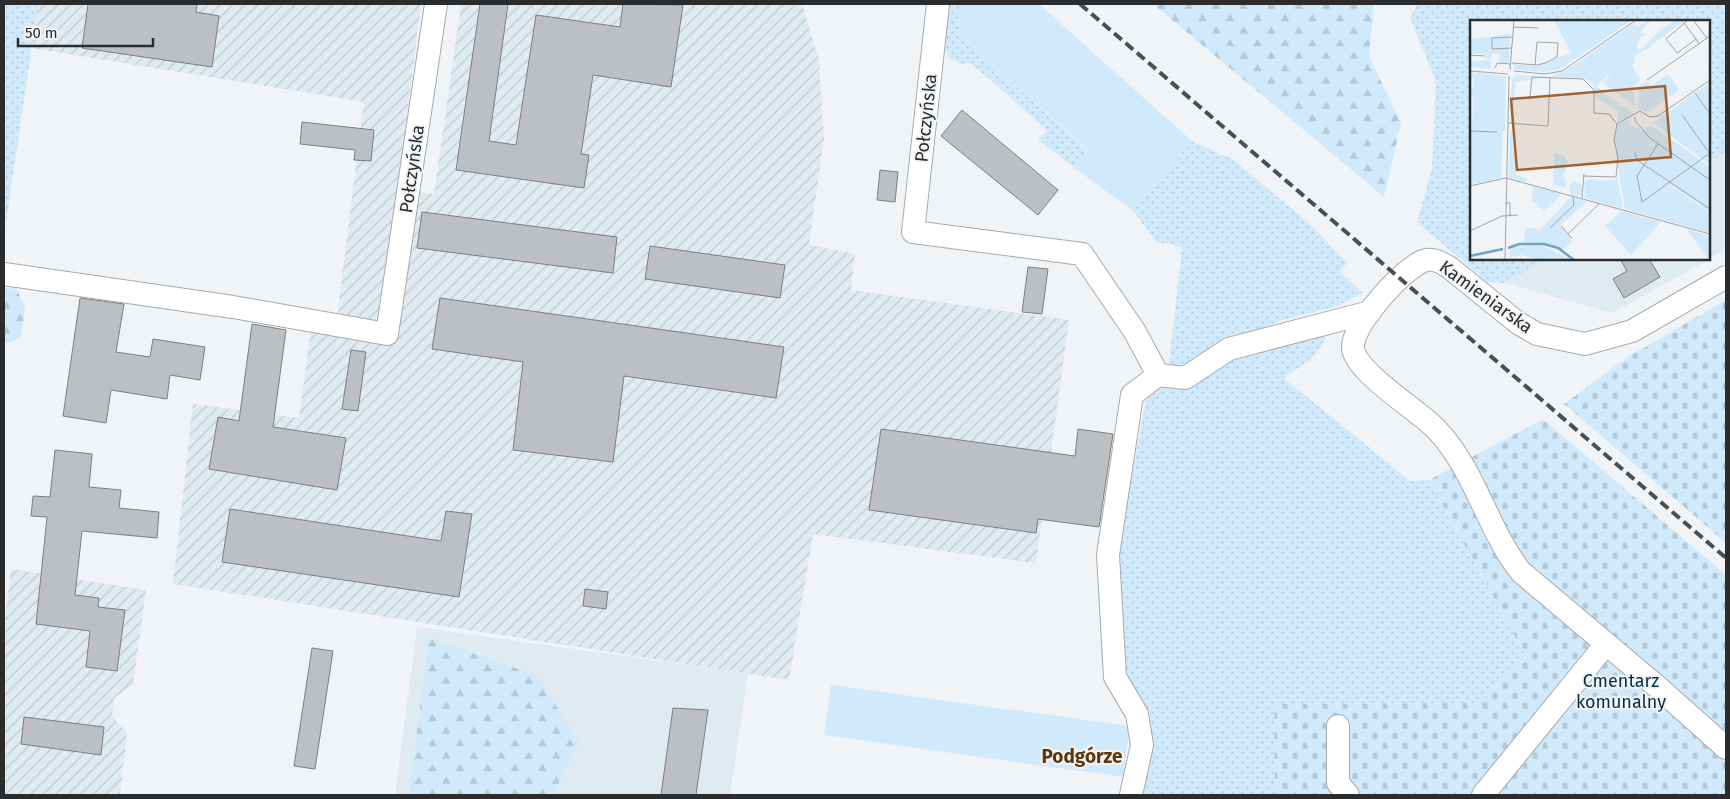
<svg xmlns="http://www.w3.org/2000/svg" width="1730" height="799" font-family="'Fira Sans',sans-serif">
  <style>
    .built { fill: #e0eaf1 }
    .industrial { fill: url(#industrial-furrows) }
    .grass { fill: url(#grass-dots) }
    .forest { fill: url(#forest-firs) }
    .cemetery { fill: url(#cemetery-stones) }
    .garden { fill: #d1eafb }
    .building { fill: #bdc0c2; stroke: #7d7f81 }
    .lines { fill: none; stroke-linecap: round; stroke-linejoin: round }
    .minor-casing { stroke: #a7aaac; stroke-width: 24 }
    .minor { stroke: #fff; stroke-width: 22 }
    .rail { stroke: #4d4e4f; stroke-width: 4; stroke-dasharray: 10 5; stroke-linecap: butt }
    .labels { text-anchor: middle; stroke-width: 4; stroke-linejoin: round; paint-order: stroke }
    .street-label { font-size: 18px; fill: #2b2c2d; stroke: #f1f4f6 }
    .park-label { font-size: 18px; fill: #043047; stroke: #f1f4f6 }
    .neighbourhood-label { font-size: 19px; font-weight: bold; fill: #60350e; stroke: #f1f4f6 }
    .inset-river { fill: none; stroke: #71a4c4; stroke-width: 2.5 }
    .inset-road { fill: none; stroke: #a2a4a6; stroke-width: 1 }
    .view { fill: #a3622c; fill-opacity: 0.15; stroke: #a3622c; stroke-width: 2.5 }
    .inset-edge { fill: none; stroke: #2b2c2d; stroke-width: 2.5 }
  </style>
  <defs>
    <pattern id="industrial-furrows" width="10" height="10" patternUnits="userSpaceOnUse" patternTransform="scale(1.25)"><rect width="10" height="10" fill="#e0eaf1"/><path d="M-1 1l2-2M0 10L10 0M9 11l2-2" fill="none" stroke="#c0c9cf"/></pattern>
    <pattern id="grass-dots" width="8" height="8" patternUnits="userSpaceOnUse" patternTransform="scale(1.25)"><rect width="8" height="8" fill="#d1eafb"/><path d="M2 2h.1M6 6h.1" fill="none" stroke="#b4c9d7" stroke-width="1.8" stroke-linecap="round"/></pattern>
    <pattern id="forest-firs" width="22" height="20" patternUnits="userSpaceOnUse" patternTransform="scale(1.25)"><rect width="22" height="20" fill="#d1eafb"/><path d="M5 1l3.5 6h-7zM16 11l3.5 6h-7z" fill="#b4c9d7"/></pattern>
    <pattern id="cemetery-stones" width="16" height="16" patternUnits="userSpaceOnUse" patternTransform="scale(1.25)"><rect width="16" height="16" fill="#d1eafb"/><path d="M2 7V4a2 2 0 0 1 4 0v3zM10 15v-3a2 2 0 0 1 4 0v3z" fill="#b4c9d7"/></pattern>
  </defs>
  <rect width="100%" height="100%" fill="#f1f4f6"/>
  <g class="built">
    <polygon points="1726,152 1726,249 1709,259 1709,162"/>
    <polygon points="1545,259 1709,259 1612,313 1505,283"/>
    <polygon points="417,627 748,673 730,795 395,795"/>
  </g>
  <g class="industrial">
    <polygon points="38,4 421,4 398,189 434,194 461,4 802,4 819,60 824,138 809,245 855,254 851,290 1069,320 1036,563 813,534 789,680 173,584 193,404 299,418 311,328 335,333 364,102 32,48"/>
    <polygon points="11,569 146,590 133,685 114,698 112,716 127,733 120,795 4,795 4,629"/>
  </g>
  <g class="grass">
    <polygon points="4,4 38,4 4,236"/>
    <polygon points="947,4 959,4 960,35 1088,151 1073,167 1038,139 1047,130 971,63 961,64 948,57 943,44"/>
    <polygon points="1417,4 1726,4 1726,152 1709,162 1709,21 1471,21 1471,259 1545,259 1505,283 1487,282 1417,222 1432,168 1436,81 1410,18"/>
    <polygon points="1192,141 1234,160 1311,225 1347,263 1340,272 1363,293 1335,307 1282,320 1217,348 1188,367 1169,365 1182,247 1157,242 1132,210"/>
    <polygon points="1323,335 1326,338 1314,357 1284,378 1410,481 1429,480 1524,653 1483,703 1274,704 1275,795 1139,795 1125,685 1115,564 1146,400 1160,388 1189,387 1231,356"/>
  </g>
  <g class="forest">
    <polygon points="1153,4 1374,4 1369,56 1401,123 1384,197"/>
    <polygon points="4,287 17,289 25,308 21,336 9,343 4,342"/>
    <polygon points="429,638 536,675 580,742 553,795 409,795"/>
  </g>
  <g class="cemetery">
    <polygon points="1726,300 1726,543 1564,404 1628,357"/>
    <polygon points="1543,419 1726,575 1726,795 1275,795 1274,704 1483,703 1524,653 1429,480"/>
  </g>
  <g class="garden">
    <polygon points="959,4 1039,4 1192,141 1132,210 1073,167 1088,150 960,35"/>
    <polygon points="831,685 1130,726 1123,777 824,735"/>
  </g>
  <g class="building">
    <polygon points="88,4 197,4 196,12 219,16 212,67 82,48"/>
    <polygon points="480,4 508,4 489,141 516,145 536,15 620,27 623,4 683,5 671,87 593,75 581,154 589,155 584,188 456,170"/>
    <polygon points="962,110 1058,190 1038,215 941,136"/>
    <polygon points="302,122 374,130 371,161 354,160 355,150 300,144"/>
    <polygon points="880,170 898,172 895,202 877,200"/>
    <polygon points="422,212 617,237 613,273 417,248"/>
    <polygon points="650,246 785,265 780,298 645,279"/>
    <polygon points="1620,259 1649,259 1660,277 1624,298 1613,279 1627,271"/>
    <polygon points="1028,267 1048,269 1042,314 1022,312"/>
    <polygon points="80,298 124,304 116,352 150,357 153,339 205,347 200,380 170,375 167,399 111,390 106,423 63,416"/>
    <polygon points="440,298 784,347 776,398 624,376 613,462 513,450 523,362 432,349"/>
    <polygon points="252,324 286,330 273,427 346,438 337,490 209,469 218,417 239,421"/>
    <polygon points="351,350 366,352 358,411 342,409"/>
    <polygon points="881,429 1075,456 1078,429 1113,434 1099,527 1038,519 1036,533 869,510"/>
    <polygon points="55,450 92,454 89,487 121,490 119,508 159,512 157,538 82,531 75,595 99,598 98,607 125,610 117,671 86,667 90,631 36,624 47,517 31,516 33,496 50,497"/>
    <polygon points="230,509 441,541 446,511 472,514 459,597 222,562"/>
    <polygon points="585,589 608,592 606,609 583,606"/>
    <polygon points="312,648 333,651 315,769 294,766"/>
    <polygon points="673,708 708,710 696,795 661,795"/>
    <polygon points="24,717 104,727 101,755 21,744"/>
  </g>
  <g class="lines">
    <g class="minor-casing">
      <g id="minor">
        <polyline points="938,4 913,232 1082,254 1135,332 1158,375"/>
        <polyline points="4,274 233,307 387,334 436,4"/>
        <path d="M 1726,277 L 1632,331 L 1585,344 L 1537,334 L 1518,323 L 1450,268 C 1428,253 1422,260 1404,274 C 1389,287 1352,327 1353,348 C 1355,372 1418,410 1436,429 C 1475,469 1487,529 1521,572 L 1660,689 L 1726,748"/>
        <polyline points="1338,726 1338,783 1348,795"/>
        <polyline points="1131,795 1142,745 1137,714 1115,677 1108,555 1132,395 1158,375 1185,378 1229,349 1370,312"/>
        <polyline points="1483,795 1606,644"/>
      </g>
    </g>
    <use href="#minor" class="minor"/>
    <polyline class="rail" points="1080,4 1726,558"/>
  </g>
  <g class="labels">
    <g class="street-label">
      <text transform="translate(926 118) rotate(-84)" y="6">Połczyńska</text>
      <text transform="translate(412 169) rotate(-82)" y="6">Połczyńska</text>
      <text transform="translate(1486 297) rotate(36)" y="6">Kamieniarska</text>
    </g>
    <g class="park-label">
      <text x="1621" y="687">Cmentarz<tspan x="1621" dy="21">komunalny</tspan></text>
    </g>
    <g class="neighbourhood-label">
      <text x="1082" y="763">Podgórze</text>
    </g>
  </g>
  <g transform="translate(1470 20)">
    <rect width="240" height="240" fill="#f1f4f6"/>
    <path d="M 84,0 L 88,0 L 107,34 L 156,0 L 162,0 L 90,49 L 74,52 L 45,49 L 43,44 L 67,46 L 101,33 ZM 180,0 L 171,11 L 175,16 L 170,17 L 166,28 L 169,30 L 174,27 L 191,9 L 179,28 L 164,36 L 128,33 L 143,50 L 126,67 L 137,86 L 126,77 L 123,65 L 116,59 L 81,56 L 103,46 L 165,2 L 166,6 ZM 0,52 L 36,56 L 35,111 L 2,109 L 3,78 L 0,77 L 0,68 L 3,68 L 4,59 L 0,58 ZM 198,54 L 209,70 L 177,93 L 168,88 L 169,64 L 178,61 L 182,66 ZM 46,55 L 79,57 L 45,62 L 43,103 L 40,103 L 42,59 ZM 148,83 L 159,89 L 164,95 L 148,103 L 148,92 L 143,89 ZM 161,99 L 158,103 L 172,111 L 181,126 L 178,130 L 160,132 L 170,187 L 201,166 L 240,193 L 240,213 L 155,189 L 144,121 L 147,105 ZM 40,110 L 43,111 L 43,129 L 46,130 L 46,155 L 57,158 L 56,162 L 39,158 ZM 147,157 L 153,189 L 115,178 L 114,163 L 118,159 L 145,161 ZM99 169a7 7 0 1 1 14 0a7 7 0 1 1-14 0ZM 63,166 L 92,174 L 74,191 L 62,180 ZM 101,177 L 117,181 L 90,206 L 103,220 L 93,230 L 74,224 L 53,224 L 56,208 L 71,209 ZM 151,191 L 191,202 L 161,235 L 135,206 ZM 216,209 L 240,216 L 240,240 L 239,240 ZM 49,225 L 74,226 L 101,240 L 71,240 L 51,235 L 39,238 L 41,228 Z" fill="#d1eafb"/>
    <path d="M 205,0 L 216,0 L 180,26 L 191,9 ZM 166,7 L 169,14 L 163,48 L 170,59 L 163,68 L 165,86 L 133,63 L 143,50 L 128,33 ZM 40,14 L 39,43 L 29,43 L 29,34 L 22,34 L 21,39 L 16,39 L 16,34 L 0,34 L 0,19 ZM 84,133 L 94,135 L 98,141 L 94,155 L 97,168 L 83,165 Z" fill="#d1eafb"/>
    <path d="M 240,62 L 240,144 L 183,103 ZM 181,105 L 240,147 L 240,192 L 201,165 L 170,187 L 164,177 L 160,132 L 178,130 L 181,125 L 172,111 Z" fill="#d1eafb"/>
    <path d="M 88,0 L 156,0 L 107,34 ZM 21,40 L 21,49 L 0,47 L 0,41 ZM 125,66 L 148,83 L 143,89 L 126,75 ZM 0,109 L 33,110 L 31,158 L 0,165 Z" fill="#d1eafb"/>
    <path class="inset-river" d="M 38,228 L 49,224 L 74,224 L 88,228 L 104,240M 0,236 L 33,229"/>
    <path class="inset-road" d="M 218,0 L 196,19 L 207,33 L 226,19 L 229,24M 223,0 L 237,18M 214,3 L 226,19M 43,7 L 68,8M 42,28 L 22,29 L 22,18 L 43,17M 0,35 L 15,36M 42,43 L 67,45 L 75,43 L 87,37 L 88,23 L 67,22 L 65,45M 25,48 L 27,43 L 41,44M 40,50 L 44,0M 0,51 L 38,54M 44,51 L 75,54 L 92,51 L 166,0M 177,60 L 240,16M 225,73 L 240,94M 60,77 L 62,57 L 113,59 L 124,70 L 124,93 L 139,94 L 147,104M 212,95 L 240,134M 165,97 L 165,101 L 180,118 L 240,160M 38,103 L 78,106 L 80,57M 0,111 L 27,112M 188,124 L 167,156 L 172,182 L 240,133M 165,133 L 167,140 L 240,189M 113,156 L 146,157 L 148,137 L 144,120 L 147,104 L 170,91 L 180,97 L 188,96 L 240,60M 0,166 L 36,158 L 240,214M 112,178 L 114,154M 35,183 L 40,183 L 40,195M 91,206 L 102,218M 80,208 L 104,185 L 103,176M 0,211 L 32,196 L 48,195M 98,214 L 130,183M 35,240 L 39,56"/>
    <path class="view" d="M 195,66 L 201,137 L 47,150 L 41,79 Z"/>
    <rect width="240" height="240" class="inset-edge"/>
  </g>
  <rect width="1730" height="799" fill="none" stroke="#2b2c2d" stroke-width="10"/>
  <path d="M18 38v8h135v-8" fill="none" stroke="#2b2c2d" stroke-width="2.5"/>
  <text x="25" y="38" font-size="15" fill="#2b2c2d" stroke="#f1f4f6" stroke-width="4" paint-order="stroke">50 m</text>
</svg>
